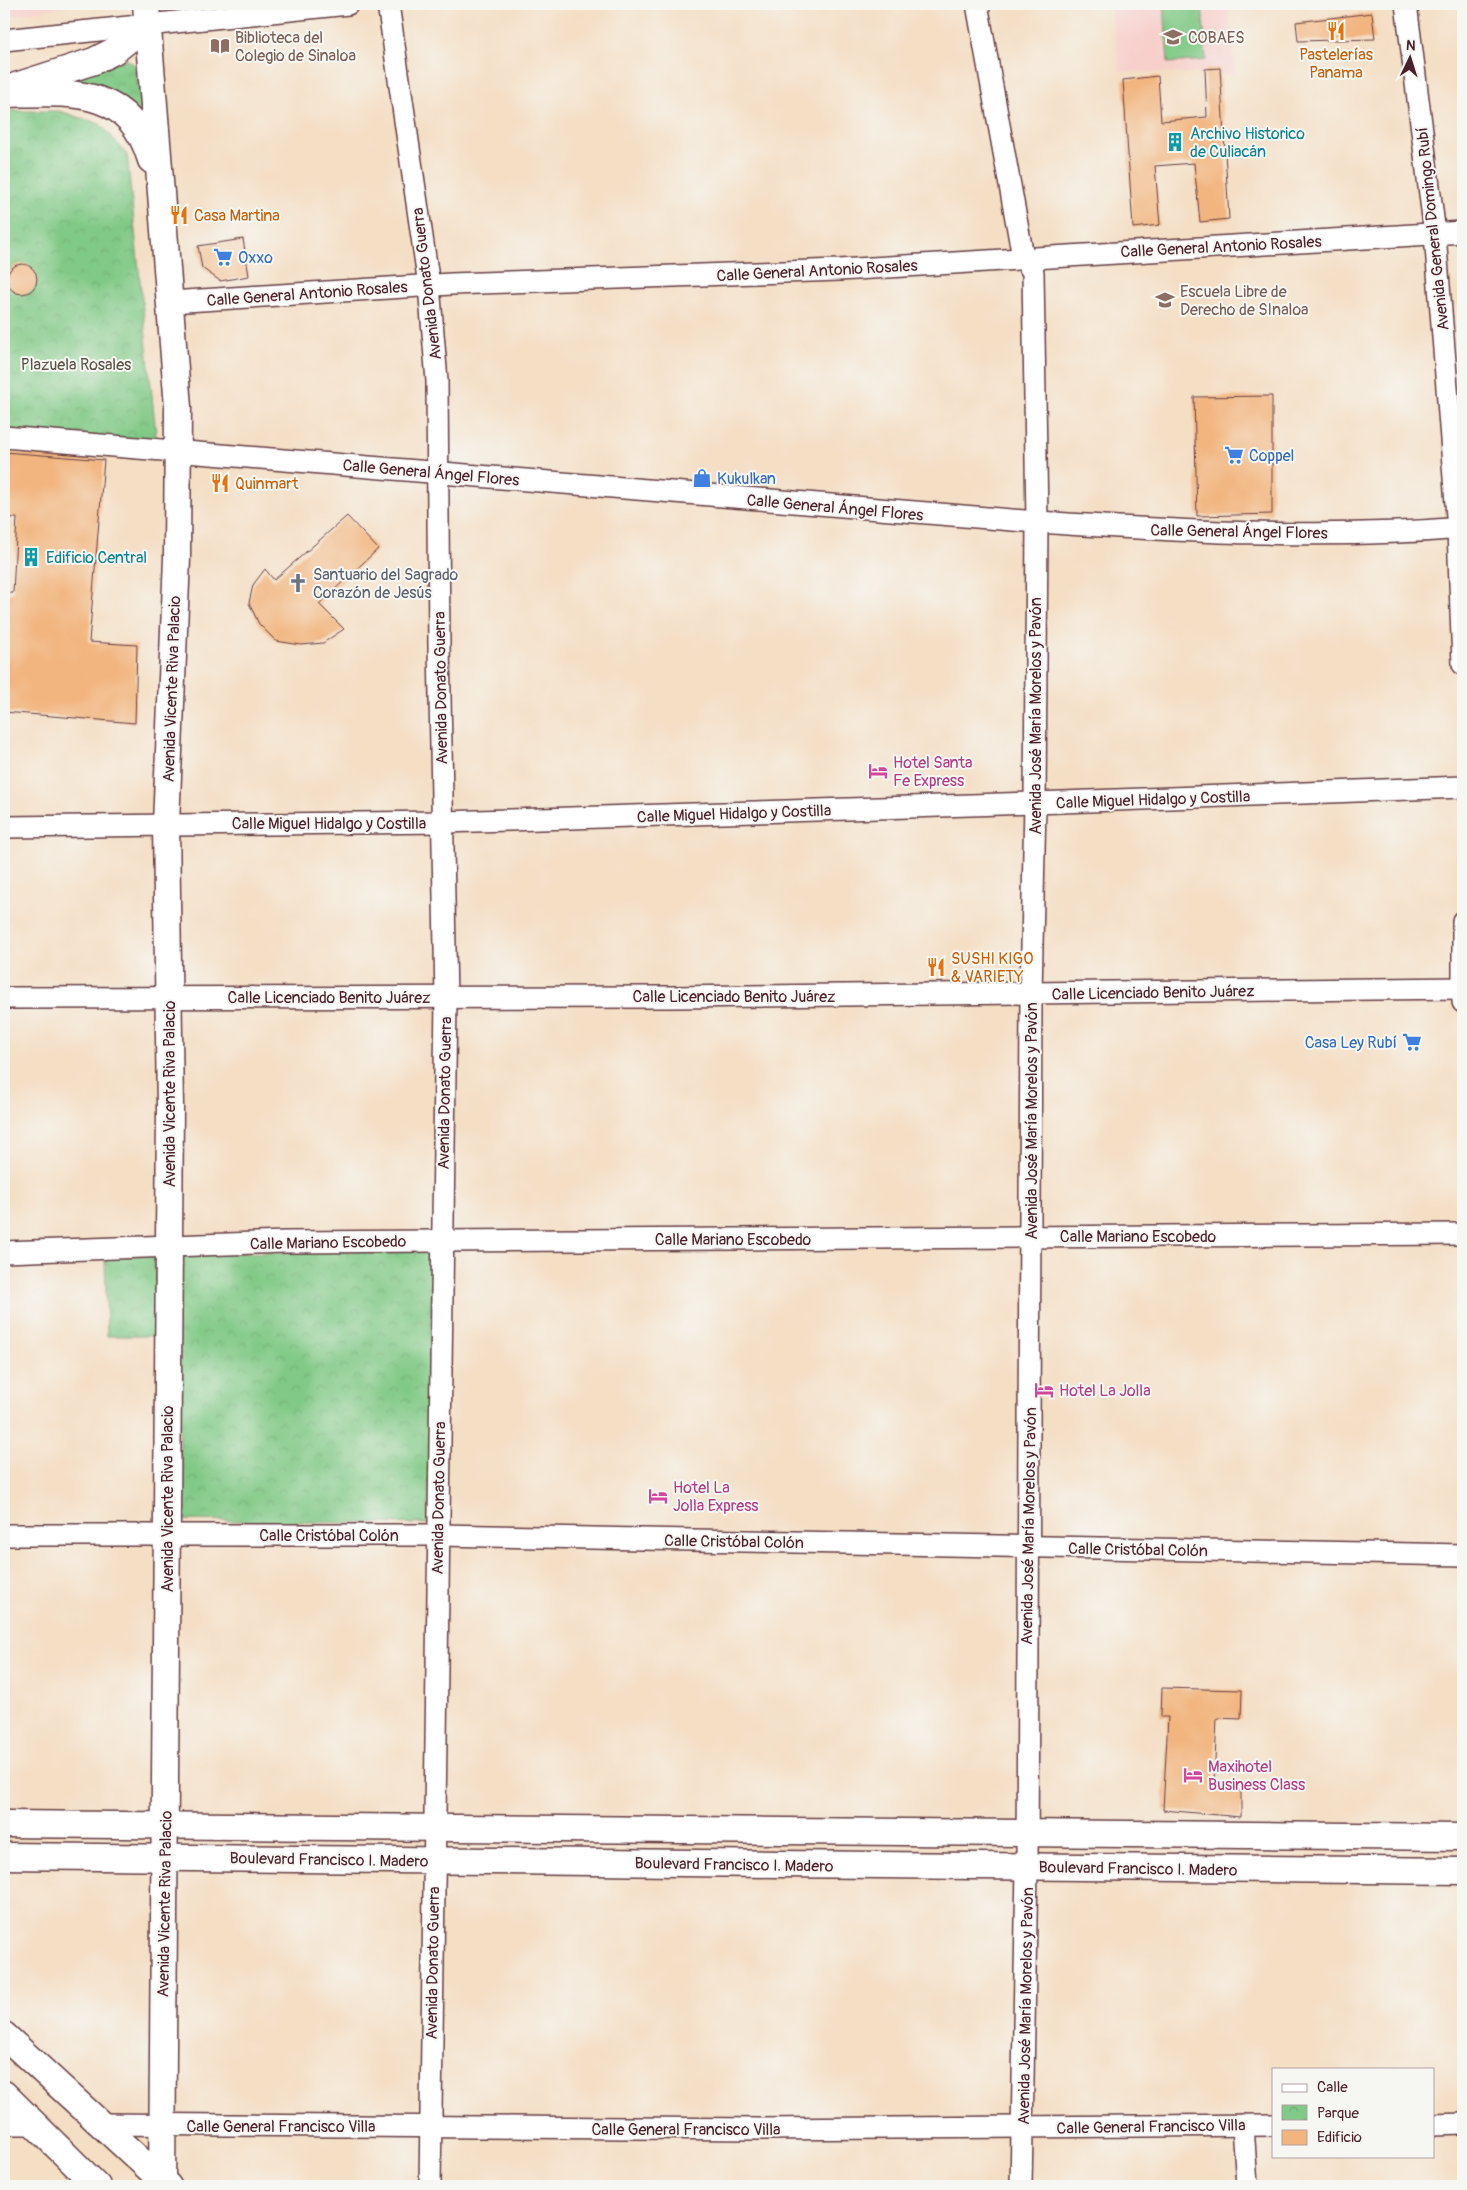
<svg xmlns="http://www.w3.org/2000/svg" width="1467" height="2190" font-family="Pangolin,sans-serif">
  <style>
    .built { fill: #f7d0cc }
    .park { fill: url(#park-crowns); stroke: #667458 }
    .pitch { fill: #81c986; stroke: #667458 }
    .building { fill: #f2b57f }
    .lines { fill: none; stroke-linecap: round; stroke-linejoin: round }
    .minor-casing { stroke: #643c42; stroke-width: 24 }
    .major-casing { stroke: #643c42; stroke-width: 29 }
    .minor { stroke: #fff; stroke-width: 21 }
    .major { stroke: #fff; stroke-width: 26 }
    .labels { text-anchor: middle; stroke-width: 4; stroke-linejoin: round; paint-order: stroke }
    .education-label { font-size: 16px; fill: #785e54; stroke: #f6f6f2; text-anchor: start }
    .food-label { font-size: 16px; fill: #c56008; stroke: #f6f6f2; text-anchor: start }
    .culture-label { font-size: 16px; fill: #0d838f; stroke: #f6f6f2; text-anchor: start }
    .street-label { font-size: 16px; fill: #4a1f2b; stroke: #f6f6f2 }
    .shop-label { font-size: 16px; fill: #366cbe; stroke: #f6f6f2; text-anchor: start }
    .park-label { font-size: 16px; fill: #5a5246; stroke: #f6f6f2 }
    .worship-label { font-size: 16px; fill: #5b616d; stroke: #f6f6f2; text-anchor: start }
    .hotel-label { font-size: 16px; fill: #b23c85; stroke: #f6f6f2; text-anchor: start }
  </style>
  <defs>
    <pattern id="park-crowns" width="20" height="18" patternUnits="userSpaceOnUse" patternTransform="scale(1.25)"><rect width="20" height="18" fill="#81c986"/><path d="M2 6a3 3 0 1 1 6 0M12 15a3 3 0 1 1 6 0" fill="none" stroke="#71ac74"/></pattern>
  </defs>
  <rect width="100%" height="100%" fill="#f6f6f2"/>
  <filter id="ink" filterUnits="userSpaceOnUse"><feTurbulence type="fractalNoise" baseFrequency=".02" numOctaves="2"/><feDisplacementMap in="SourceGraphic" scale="10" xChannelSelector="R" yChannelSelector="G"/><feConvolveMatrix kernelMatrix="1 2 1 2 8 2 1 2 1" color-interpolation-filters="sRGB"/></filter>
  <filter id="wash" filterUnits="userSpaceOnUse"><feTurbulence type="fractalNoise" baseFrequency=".0096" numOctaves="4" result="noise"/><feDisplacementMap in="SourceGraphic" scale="20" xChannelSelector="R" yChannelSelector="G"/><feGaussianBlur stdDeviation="1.12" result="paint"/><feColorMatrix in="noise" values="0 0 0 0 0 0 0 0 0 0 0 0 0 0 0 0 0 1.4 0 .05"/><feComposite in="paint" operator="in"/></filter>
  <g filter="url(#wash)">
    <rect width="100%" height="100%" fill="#f4dec4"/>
    <g class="built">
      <polygon points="4,4 79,4 4,17"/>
      <polygon points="1110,4 1228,4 1236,75 1120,71"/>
    </g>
    <g class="park">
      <polygon points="119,60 128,60 135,65 144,125 47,85"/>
      <polygon points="4,111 59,111 100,124 127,155 157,444 4,430"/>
      <polygon points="433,1250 428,1524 182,1520 174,1254"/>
      <polygon points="153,1255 163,1336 107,1336 105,1257"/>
    </g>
    <polygon class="pitch" points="1164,4 1202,4 1206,60 1168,63"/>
    <g id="blocks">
      <g class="building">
        <polygon points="1372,13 1375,39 1298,41 1296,22"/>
        <polygon points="1220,68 1229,219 1200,222 1194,163 1155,166 1160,225 1133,228 1123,80 1158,76 1161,121 1207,117 1205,69"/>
        <polygon points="243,239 249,276 220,281 202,268 198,246"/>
        <circle cx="22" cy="279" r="15"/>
        <polygon points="1272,396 1272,514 1197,516 1194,397"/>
        <polygon points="4,452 104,460 89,642 137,645 135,723 4,712 4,593 13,593 17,518 4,517"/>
        <polygon points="347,516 378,549 319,604 344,629 323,643 301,645 276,641 259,624 249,603 253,585 265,569 274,580"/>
        <polygon points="1162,1688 1242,1690 1241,1719 1217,1718 1214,1783 1223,1783 1223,1790 1241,1790 1241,1817 1163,1810 1168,1717 1161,1717"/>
      </g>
    </g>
  </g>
  <g filter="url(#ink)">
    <use href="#blocks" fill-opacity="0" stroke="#643c42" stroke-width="1"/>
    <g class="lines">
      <g class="minor-casing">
        <g id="minor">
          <polyline points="388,4 429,285 437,381 439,646 446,998 430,2186"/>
          <polyline points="977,4 1023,257 1033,272 1037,522 1035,803 1031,994 1027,1867 1021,2186"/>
          <polyline points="1406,4 1435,234 1458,529 1463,664"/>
          <polyline points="4,40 348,4"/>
          <polyline points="170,302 451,284 839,270 1463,232"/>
          <path d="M 4,437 L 1037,522 C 1178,531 1321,540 1463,528"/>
          <polyline points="4,827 444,822 1035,803 1463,787"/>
          <polyline points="1463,921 1463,1002"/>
          <polyline points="4,998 671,997 1463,988"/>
          <polyline points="4,1252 286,1242 1463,1234"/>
          <polyline points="4,1535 438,1535 1463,1555"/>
          <polyline points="4,2124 33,2124"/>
          <polyline points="98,2124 758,2129 1273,2125"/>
          <polyline points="1243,2125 1247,2186"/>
          <polyline points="1433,2125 1463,2124"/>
        </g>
      </g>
      <g class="major-casing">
        <g id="major">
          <polyline points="146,4 178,407 177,558 166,824 170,1108 162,2186"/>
          <polyline points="16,86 94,61 114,51 148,24"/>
          <path d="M 4,94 C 67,93 129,84 151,160"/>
          <polyline points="4,1824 1463,1837"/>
          <polyline points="4,1856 1463,1871"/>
          <polyline points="4,2035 168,2186"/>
          <polyline points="4,2094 97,2186"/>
        </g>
      </g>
      <use href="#minor" class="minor"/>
      <use href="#major" class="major"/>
    </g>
  </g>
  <defs>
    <g id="restaurant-bare" transform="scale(1.5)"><path d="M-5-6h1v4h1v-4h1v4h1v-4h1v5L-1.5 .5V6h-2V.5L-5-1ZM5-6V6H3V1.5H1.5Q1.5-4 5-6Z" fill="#e8710a" stroke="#f6f6f2" stroke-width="2.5" paint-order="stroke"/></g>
    <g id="school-bare" transform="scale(1.5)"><path d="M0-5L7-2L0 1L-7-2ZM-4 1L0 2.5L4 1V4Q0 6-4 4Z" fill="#8d6e63" stroke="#f6f6f2" stroke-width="2.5" paint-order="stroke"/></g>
    <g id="library-bare" transform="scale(1.5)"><path d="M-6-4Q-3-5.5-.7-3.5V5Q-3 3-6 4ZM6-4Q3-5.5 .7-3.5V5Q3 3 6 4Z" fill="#8d6e63" stroke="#f6f6f2" stroke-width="2.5" paint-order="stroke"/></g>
    <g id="building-bare" transform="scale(1.5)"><path d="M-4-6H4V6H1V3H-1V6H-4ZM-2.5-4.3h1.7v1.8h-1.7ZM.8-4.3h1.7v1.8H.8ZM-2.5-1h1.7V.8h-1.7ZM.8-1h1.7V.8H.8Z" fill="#0f9aa8" stroke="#f6f6f2" stroke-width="2.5" paint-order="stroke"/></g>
    <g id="supermarket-bare" transform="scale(1.5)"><path d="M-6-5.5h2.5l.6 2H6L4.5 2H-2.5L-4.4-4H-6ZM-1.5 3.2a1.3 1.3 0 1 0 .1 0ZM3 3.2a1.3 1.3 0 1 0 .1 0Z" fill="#3f7fe0" stroke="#f6f6f2" stroke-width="2.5" paint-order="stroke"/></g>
    <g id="university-bare" transform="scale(1.5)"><path d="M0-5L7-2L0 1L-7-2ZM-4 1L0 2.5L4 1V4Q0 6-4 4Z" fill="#8d6e63" stroke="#f6f6f2" stroke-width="2.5" paint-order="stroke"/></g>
    <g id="shop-bare" transform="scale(1.5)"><path d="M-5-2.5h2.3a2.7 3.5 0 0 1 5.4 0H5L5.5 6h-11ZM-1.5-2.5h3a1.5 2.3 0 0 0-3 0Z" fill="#3f7fe0" stroke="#f6f6f2" stroke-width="2.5" paint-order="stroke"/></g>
    <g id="church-bare" transform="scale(1.5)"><path d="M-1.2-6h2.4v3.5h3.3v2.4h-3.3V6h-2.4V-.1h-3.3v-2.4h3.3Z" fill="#6b7280" stroke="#f6f6f2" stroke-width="2.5" paint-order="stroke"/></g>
    <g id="hotel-bare" transform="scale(1.5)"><path d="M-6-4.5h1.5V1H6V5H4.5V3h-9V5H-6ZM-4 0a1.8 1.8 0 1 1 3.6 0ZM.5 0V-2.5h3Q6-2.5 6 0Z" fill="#d1479c" stroke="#f6f6f2" stroke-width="2.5" paint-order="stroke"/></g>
  </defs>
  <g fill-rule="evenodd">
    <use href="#restaurant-bare" x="1336" y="31"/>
    <use href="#school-bare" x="1173" y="37"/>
    <use href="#library-bare" x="220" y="46"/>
    <use href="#building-bare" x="1175" y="142"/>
    <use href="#restaurant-bare" x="179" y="215"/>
    <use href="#supermarket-bare" x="223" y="257"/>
    <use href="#university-bare" x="1165" y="300"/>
    <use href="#supermarket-bare" x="1234" y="455"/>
    <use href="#shop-bare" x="702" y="478"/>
    <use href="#restaurant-bare" x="220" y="483"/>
    <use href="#building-bare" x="31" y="557"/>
    <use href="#church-bare" x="298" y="583"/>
    <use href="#hotel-bare" x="878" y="771"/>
    <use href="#restaurant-bare" x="936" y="967"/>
    <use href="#supermarket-bare" x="1412" y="1042"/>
    <use href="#hotel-bare" x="1044" y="1390"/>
    <use href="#hotel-bare" x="658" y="1496"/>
    <use href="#hotel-bare" x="1193" y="1775"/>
  </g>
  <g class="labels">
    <g class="education-label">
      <text x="235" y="43">Biblioteca del<tspan x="235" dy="18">Colegio de Sinaloa</tspan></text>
      <text x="1188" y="43">COBAES</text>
      <text x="1180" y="297">Escuela Libre de<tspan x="1180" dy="18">Derecho de SInaloa</tspan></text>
    </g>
    <g class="food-label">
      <text x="1336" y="60" text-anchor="middle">Pastelerías<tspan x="1336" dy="18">Panama</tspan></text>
      <text x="194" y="221">Casa Martina</text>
      <text x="235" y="489">Quinmart</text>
      <text x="951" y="964">SUSHI KIGO<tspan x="951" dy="18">&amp; VARIETY</tspan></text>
    </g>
    <g class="culture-label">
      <text x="1190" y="139">Archivo Historico<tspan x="1190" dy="18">de Culiacán</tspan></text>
      <text x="46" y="563">Edificio Central</text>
    </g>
    <g class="street-label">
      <text transform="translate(1432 229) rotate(-96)" y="6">Avenida General Domingo Rubí</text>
      <text transform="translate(1221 246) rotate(-3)" y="6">Calle General Antonio Rosales</text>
      <text transform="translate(817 270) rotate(-3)" y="6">Calle General Antonio Rosales</text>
      <text transform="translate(426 284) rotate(-97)" y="6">Avenida Donato Guerra</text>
      <text transform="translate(307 293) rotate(-4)" y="6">Calle General Antonio Rosales</text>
      <text transform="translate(431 472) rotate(5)" y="6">Calle General Ángel Flores</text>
      <text transform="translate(835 507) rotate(5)" y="6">Calle General Ángel Flores</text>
      <text transform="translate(1239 531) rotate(1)" y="6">Calle General Ángel Flores</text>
      <text transform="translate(440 688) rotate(-91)" y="6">Avenida Donato Guerra</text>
      <text transform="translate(171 689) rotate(-88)" y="6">Avenida Vicente Riva Palacio</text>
      <text transform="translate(1035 716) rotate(-90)" y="6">Avenida José María Morelos y Pavón</text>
      <text transform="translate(1153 799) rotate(-2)" y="6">Calle Miguel Hidalgo y Costilla</text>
      <text transform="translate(734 813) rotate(-2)" y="6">Calle Miguel Hidalgo y Costilla</text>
      <text x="329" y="829">Calle Miguel Hidalgo y Costilla</text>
      <text transform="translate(1153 992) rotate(-1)" y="6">Calle Licenciado Benito Juárez</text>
      <text x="734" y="1002">Calle Licenciado Benito Juárez</text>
      <text x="329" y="1003">Calle Licenciado Benito Juárez</text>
      <text transform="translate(444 1093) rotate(-89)" y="6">Avenida Donato Guerra</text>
      <text transform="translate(169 1094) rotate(-90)" y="6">Avenida Vicente Riva Palacio</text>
      <text transform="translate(1031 1121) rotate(-90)" y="6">Avenida José María Morelos y Pavón</text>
      <text x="1138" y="1242">Calle Mariano Escobedo</text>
      <text x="733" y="1245">Calle Mariano Escobedo</text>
      <text transform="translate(328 1242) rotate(-1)" y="6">Calle Mariano Escobedo</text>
      <text transform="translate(438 1498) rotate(-89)" y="6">Avenida Donato Guerra</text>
      <text transform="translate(167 1499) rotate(-90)" y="6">Avenida Vicente Riva Palacio</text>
      <text transform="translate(1028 1526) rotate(-89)" y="6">Avenida José María Morelos y Pavón</text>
      <text x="329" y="1541">Calle Cristóbal Colón</text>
      <text transform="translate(734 1541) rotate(1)" y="6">Calle Cristóbal Colón</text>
      <text transform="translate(1138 1549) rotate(1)" y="6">Calle Cristóbal Colón</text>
      <text transform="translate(329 1859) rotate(1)" y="6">Boulevard Francisco I. Madero</text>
      <text transform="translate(734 1864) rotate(1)" y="6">Boulevard Francisco I. Madero</text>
      <text transform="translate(1138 1868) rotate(1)" y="6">Boulevard Francisco I. Madero</text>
      <text transform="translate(164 1904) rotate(-89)" y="6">Avenida Vicente Riva Palacio</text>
      <text transform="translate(432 1963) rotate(-89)" y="6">Avenida Donato Guerra</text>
      <text transform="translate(1025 2006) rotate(-89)" y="6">Avenida José María Morelos y Pavón</text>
      <text x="281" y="2132">Calle General Francisco Villa</text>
      <text transform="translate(1151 2126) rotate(-1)" y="6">Calle General Francisco Villa</text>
      <text x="686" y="2135">Calle General Francisco Villa</text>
    </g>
    <g class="shop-label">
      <text x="238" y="263">Oxxo</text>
      <text x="1249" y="461">Coppel</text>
      <text x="717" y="484">Kukulkan</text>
      <text x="1397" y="1048" text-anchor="end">Casa Ley Rubí</text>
    </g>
    <g class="park-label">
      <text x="76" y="370">Plazuela Rosales</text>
    </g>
    <g class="worship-label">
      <text x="313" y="580">Santuario del Sagrado<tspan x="313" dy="18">Corazón de Jesús</tspan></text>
    </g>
    <g class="hotel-label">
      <text x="893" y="768">Hotel Santa<tspan x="893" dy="18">Fe Express</tspan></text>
      <text x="1059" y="1396">Hotel La Jolla</text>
      <text x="673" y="1493">Hotel La<tspan x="673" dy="18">Jolla Express</tspan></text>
      <text x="1208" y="1772">Maxihotel<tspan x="1208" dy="18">Business Class</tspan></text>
    </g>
  </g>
  <rect width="1467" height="2190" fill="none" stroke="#f6f6f2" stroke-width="20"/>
  <rect x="1272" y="2068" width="162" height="90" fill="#f6f6f2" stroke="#b1a0a2"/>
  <rect x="1282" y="2084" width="25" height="8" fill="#ffffff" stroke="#b1a0a2"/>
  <text x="1317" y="2092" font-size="15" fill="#4a1f2b">Calle</text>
  <rect x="1282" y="2105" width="25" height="15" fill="url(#park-crowns)" stroke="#b1a0a2"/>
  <text x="1317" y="2118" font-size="15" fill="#4a1f2b">Parque</text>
  <rect x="1282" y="2130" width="25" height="15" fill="#f2b57f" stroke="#b1a0a2"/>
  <text x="1317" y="2142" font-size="15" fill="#4a1f2b">Edificio</text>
  <g transform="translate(1410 58) rotate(4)" stroke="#f6f6f2" stroke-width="4" paint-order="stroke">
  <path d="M0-4L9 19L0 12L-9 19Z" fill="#4a1f2b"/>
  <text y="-8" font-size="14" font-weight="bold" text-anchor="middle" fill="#4a1f2b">N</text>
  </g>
</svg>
